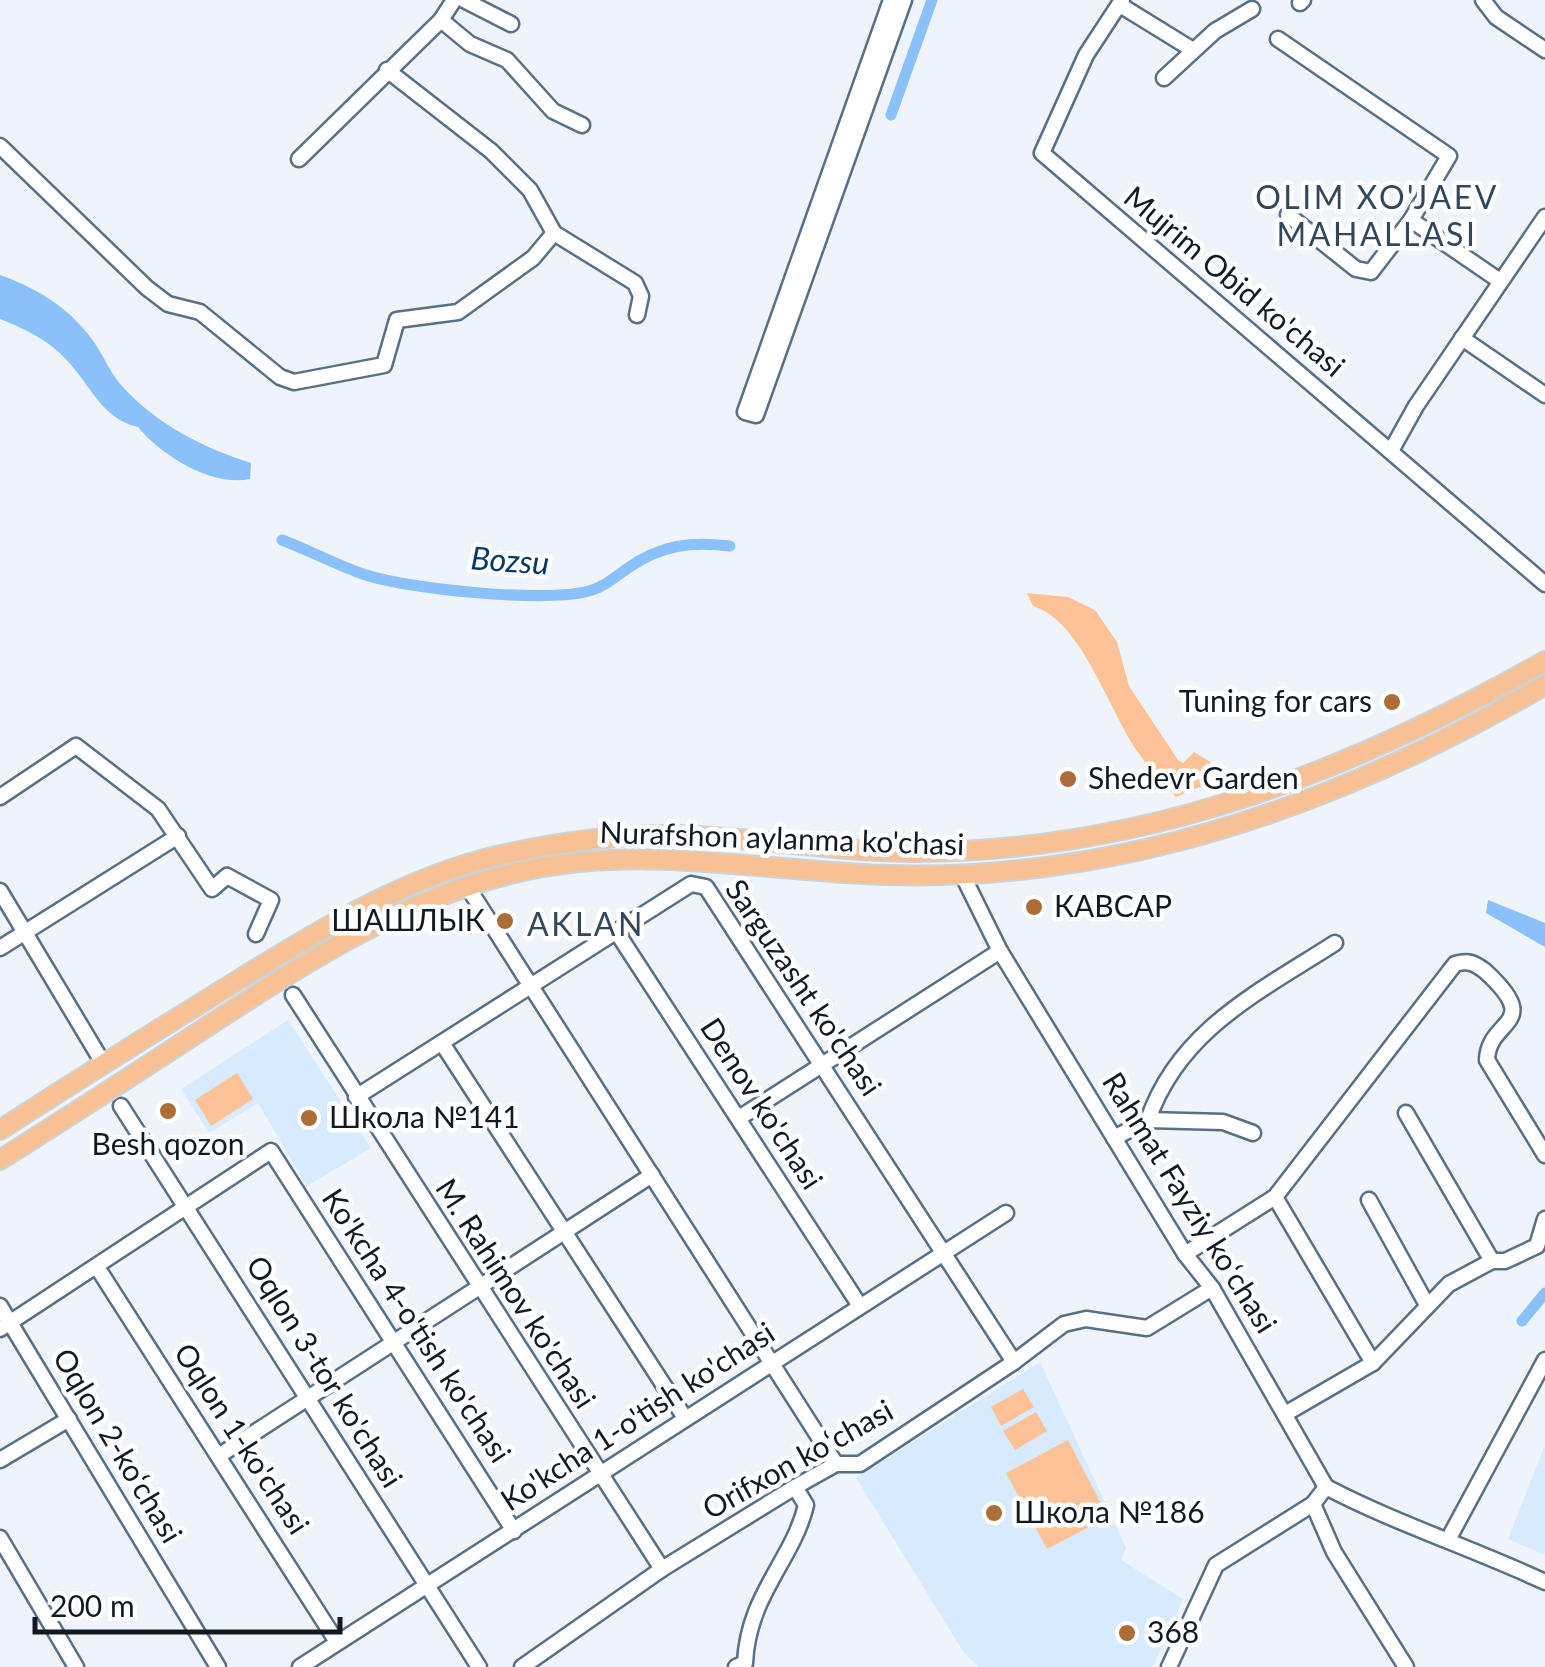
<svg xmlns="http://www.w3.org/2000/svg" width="1545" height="1667" font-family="Lato,sans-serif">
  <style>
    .built { fill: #d8eafe }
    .green { fill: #fcc195 }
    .water { fill: #8ac1fb }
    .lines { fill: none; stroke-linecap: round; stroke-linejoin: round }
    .canal { stroke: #8ac1fb; stroke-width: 11 }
    .minor-casing { stroke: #596f86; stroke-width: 19 }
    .major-casing { stroke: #cfd1d3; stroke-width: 22 }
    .minor { stroke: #fff; stroke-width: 14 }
    .major { stroke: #f7c193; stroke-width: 18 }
    .poi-dot { fill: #ad6d36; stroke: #fff; stroke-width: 4 }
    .labels { text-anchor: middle; stroke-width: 9; stroke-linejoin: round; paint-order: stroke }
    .street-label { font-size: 30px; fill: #111923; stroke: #fff }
    .poi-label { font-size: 30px; fill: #111923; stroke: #fff; text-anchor: start }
    .neighbourhood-label { font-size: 32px; letter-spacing: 2.5px; fill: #32475c; stroke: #fff }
    .water-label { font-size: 32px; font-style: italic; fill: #063b68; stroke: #fff }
  </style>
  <rect width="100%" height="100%" fill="#eff4fa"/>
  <g class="built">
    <polygon points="288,1020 371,1148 307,1186 258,1103 209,1133 181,1089"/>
    <polygon points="1040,1362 1126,1548 1121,1560 1183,1599 1153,1667 979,1667 964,1653 856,1478"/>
    <polygon points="1545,1445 1545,1555 1508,1539"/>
  </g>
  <g class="green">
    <path d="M 1027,593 L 1068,597 L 1095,610 L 1117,642 L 1129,686 L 1178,760 L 1183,763 L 1194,752 L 1230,774 L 1176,797 C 1164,783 1150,770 1140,755 C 1110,715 1083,621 1033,606 Z"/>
    <polygon points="237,1073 253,1099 211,1126 195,1100"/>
    <polygon points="1023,1389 1034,1407 1001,1426 991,1407"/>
    <polygon points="1036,1412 1047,1431 1015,1450 1003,1431"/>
    <polygon points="1068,1440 1108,1517 1047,1549 1006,1473"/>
  </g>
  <g class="water">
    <path d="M 0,275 C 34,287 65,305 88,334 C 101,349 108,370 121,385 C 157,425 202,447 251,463 L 250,479 C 211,487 161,455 138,427 C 98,419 86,373 55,349 C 40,336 18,326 0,319 Z"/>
    <polygon points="1488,900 1545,923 1545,947 1486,913"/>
  </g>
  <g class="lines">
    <g class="canal">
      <polyline points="891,115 932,0"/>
      <path d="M 282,540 C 308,550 333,563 360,573 C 403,589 544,603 589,591 C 604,587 615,577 628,568 C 661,545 691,541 730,546"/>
      <polyline points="1522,1321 1545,1293"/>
    </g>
    <g class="minor-casing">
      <g id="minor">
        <polyline points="464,0 511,24"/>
        <polyline points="891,0 745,412 756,415 904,0"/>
        <polyline points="1122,0 1086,55 1042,153 1545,584"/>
        <polyline points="1483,0 1496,17 1545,50"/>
        <polyline points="1300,3 1303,0"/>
        <polyline points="1120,5 1193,50"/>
        <polyline points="441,20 470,44 507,60 553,111 582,125"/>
        <polyline points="1278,39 1449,156 1411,220 1371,272 1356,269 1288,215"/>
        <polyline points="387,70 491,151 530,190 554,233 635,283 641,296 637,315"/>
        <polyline points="1164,78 1215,31 1252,9"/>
        <polyline points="0,146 147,288 168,304 200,312 280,377 294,382 384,365 397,320 458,312 533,258 554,233"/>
        <polyline points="299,159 441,20 454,0"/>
        <polyline points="1411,220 1500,281"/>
        <polyline points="1462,338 1545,395"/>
        <polyline points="1392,449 1416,406 1545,217"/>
        <polyline points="0,797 76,746 158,809 212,889 227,876 271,900 256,934"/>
        <polyline points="962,874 1000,951 1185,1254 1212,1288 1326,1487"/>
        <polyline points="467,886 836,1464"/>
        <polyline points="0,891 103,1063"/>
        <polyline points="616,931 860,1306"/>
        <polyline points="0,948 178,836"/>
        <polyline points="293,995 662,1569"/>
        <polyline points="442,1043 685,1418"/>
        <polyline points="356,1097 691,884 706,887 1014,1362"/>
        <polyline points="121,1106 479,1667"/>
        <polyline points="1406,1113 1492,1261"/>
        <polyline points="739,1118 1000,951"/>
        <polyline points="1148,1120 1223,1122 1253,1133"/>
        <path d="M 1114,1138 L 1148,1120 C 1179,1030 1259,992 1335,943"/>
        <polyline points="1275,1197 1373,1363"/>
        <polyline points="1369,1200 1427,1305"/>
        <path d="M 1185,1254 L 1275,1197 L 1455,964 C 1469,960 1474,963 1485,971 C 1545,1026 1488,1018 1487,1060 L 1545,1155"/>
        <polyline points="97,1267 337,1642"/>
        <polyline points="0,1306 218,1667"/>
        <polyline points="0,1329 271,1151 514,1531"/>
        <polyline points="1285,1414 1373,1363 1449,1284 1492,1261 1505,1261 1537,1246 1545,1219"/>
        <polyline points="220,1455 652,1175"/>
        <polyline points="0,1460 69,1419"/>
        <path d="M 1326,1487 C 1397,1524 1472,1548 1545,1582"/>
        <polyline points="1313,1504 1334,1552 1406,1667"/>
        <polyline points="0,1538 76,1667"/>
        <polyline points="1449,1538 1545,1360"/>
        <polyline points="300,1667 1006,1213"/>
        <polyline points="522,1667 662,1569 795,1487 836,1464 860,1464 1014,1362 1064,1324 1086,1319 1147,1328 1212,1288"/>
        <path d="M 736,1667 L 745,1663 C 748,1595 793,1560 806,1505 L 795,1487"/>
        <polyline points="1169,1667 1216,1565 1313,1504 1326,1487"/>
      </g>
    </g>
    <g class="major-casing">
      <g id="major">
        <path d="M 0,1130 C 79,1079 159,1029 240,979 C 323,928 405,877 501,855 C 559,842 616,834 675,835 C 755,837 835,852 915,852 C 1143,852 1350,772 1545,661"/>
        <path d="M 0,1160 C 71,1115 141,1070 211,1024 C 310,960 406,897 523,871 C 646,844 765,872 889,875 C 1123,882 1345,802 1545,685"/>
      </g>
    </g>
    <use href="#minor" class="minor"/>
    <use href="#major" class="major"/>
  </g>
  <g class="poi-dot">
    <circle cx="1392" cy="702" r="10"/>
    <circle cx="1068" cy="779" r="10"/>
    <circle cx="1034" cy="907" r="10"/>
    <circle cx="505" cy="921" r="10"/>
    <circle cx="168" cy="1111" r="10"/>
    <circle cx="309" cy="1118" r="10"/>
    <circle cx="994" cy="1513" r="10"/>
    <circle cx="1127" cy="1633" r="10"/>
  </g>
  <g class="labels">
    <g class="street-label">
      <text transform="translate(1234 282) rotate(40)" y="10">Mujrim Obid ko'chasi</text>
      <text transform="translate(782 839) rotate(2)" y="10">Nurafshon aylanma ko'chasi</text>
      <text transform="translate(803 988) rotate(56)" y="10">Sarguzasht ko'chasi</text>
      <text transform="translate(761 1104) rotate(57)" y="10">Denov ko'chasi</text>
      <text transform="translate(1189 1203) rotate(58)" y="10">Rahmat Fayziy koʻchasi</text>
      <text transform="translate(515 1294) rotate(57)" y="10">M. Rahimov ko'chasi</text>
      <text transform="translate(416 1326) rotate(57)" y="10">Ko'kcha 4-o'tish ko'chasi</text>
      <text transform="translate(324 1372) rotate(58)" y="10">Oqlon 3-tor ko'chasi</text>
      <text transform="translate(638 1417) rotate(-33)" y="10">Ko'kcha 1-o'tish ko'chasi</text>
      <text transform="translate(241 1439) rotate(57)" y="10">Oqlon 1-ko'chasi</text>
      <text transform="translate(117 1446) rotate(59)" y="10">Oqlon 2-ko‘chasi</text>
      <text transform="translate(798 1460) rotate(-29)" y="10">Orifxon koʻchasi</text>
    </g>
    <g class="poi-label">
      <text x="1372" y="712" text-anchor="end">Tuning for cars</text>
      <text x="1088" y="789">Shedevr Garden</text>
      <text x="1054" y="917">КАВСАР</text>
      <text x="485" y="931" text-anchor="end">ШАШЛЫК</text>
      <text x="329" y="1128">Школа №141</text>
      <text x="168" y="1155" text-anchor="middle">Besh qozon</text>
      <text x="1014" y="1523">Школа №186</text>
      <text x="1147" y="1643">368</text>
    </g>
    <g class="neighbourhood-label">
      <text x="1377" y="209">OLIM XO'JAEV<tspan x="1377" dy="37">MAHALLASI</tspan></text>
      <text x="586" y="936">AKLAN</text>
    </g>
    <g class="water-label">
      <text transform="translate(510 561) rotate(4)" y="11">Bozsu</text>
    </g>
  </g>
  <path d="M35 1617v15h305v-15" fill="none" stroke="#111923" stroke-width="5"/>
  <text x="50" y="1617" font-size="30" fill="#111923" stroke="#ffffff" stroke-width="8" paint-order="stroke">200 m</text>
</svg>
